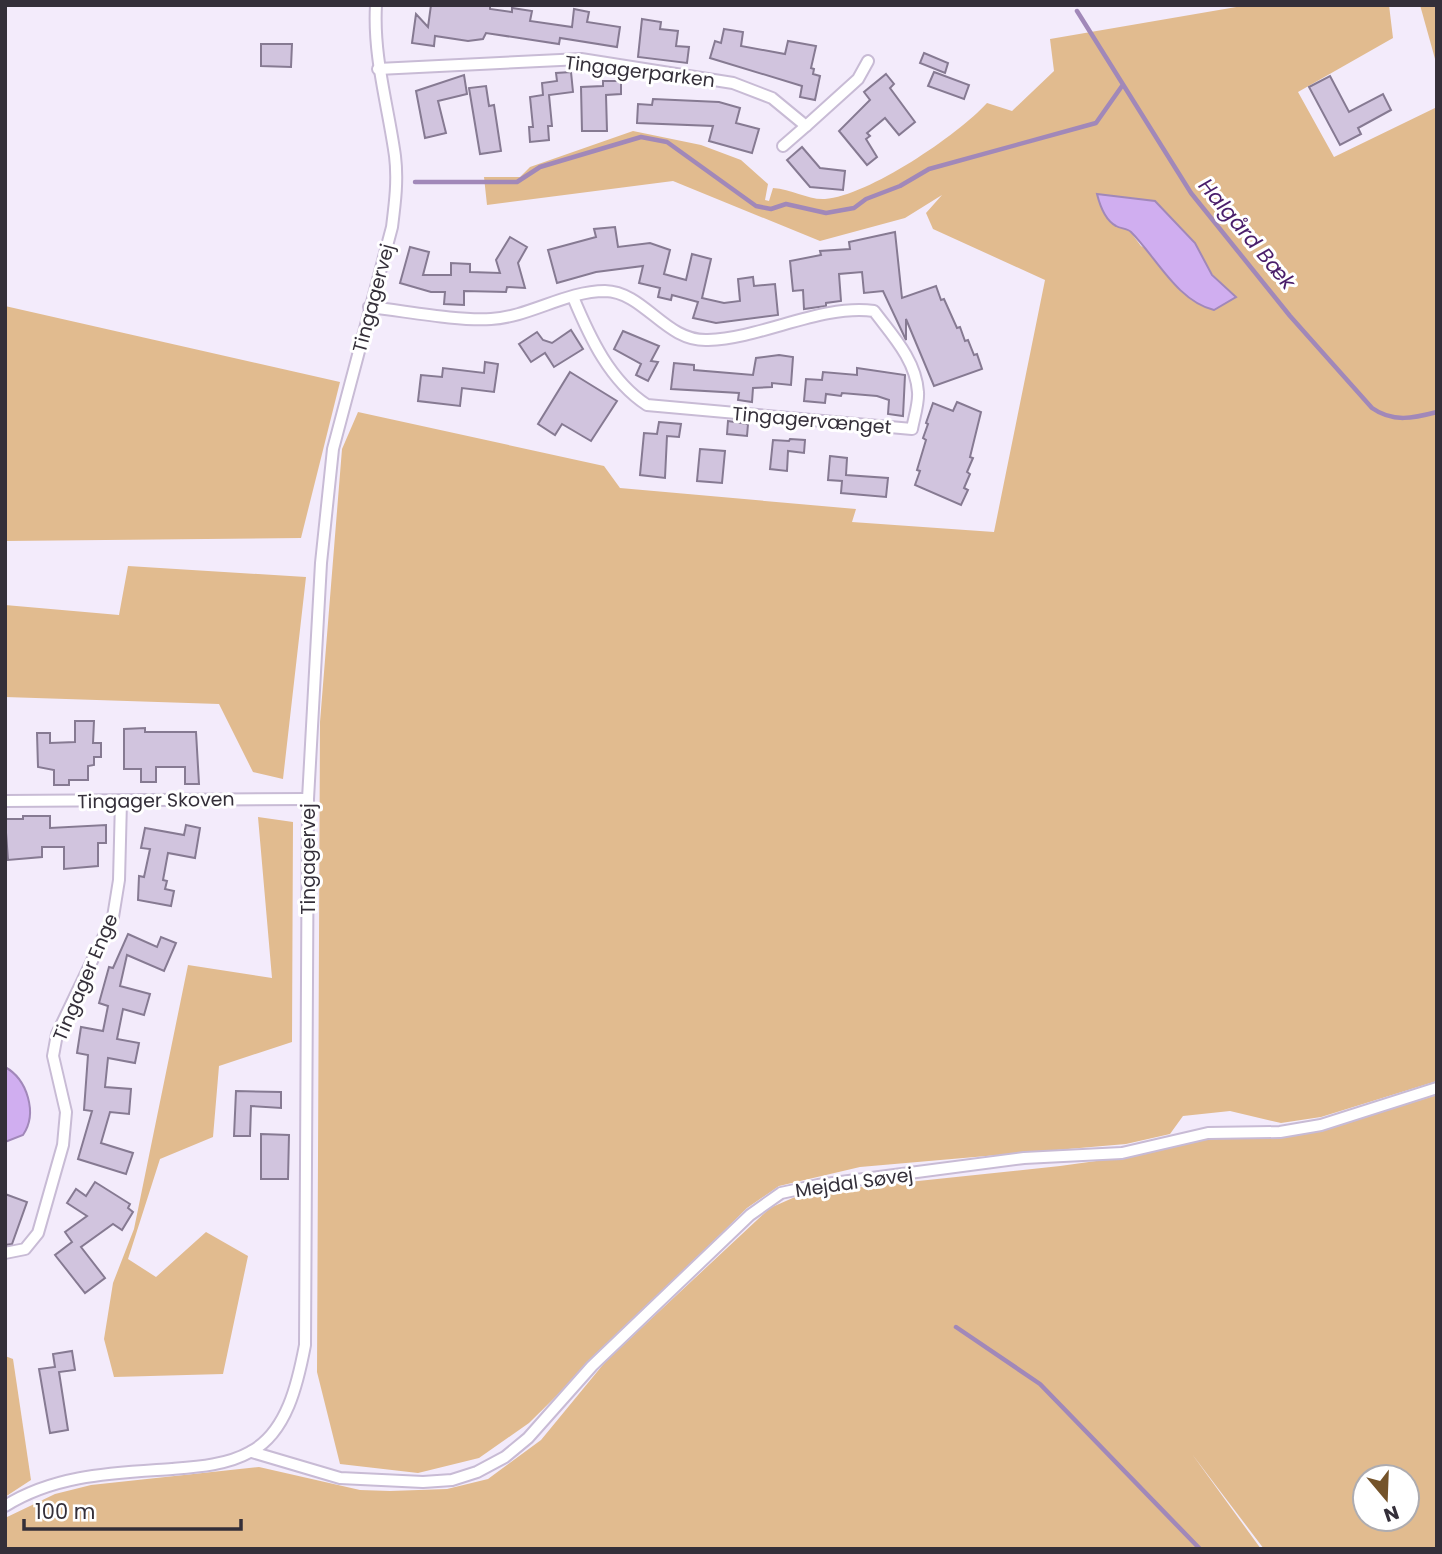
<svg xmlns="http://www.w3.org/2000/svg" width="1442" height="1554" font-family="Poppins,sans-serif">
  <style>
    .green { fill: #e1bb8f; fill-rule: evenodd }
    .water { fill: #d0aef0; stroke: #a188b9; stroke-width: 2 }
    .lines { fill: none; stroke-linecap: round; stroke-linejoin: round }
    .stream { stroke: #a188b9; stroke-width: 4.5 }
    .building { fill: #d1c4de; stroke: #867a92; stroke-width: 2 }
    .minor-casing { stroke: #c8bbd5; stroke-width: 14 }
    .minor { stroke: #fff; stroke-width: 10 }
    .labels { text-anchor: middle; stroke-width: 6; stroke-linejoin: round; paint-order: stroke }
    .street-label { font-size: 19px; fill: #342f39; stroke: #fff }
    .water-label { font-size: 21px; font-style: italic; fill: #4a1d6a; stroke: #fff }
  </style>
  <rect width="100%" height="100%" fill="#f3ebfb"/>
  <g class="green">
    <path d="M 1248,5 L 1389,5 L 1393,38 L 1298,92 L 1334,157 L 1437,107 L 1437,1081 L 1321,1117 L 1281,1123 L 1230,1111 L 1183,1116 L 1170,1134 L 1126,1144 L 860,1167 L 779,1186 L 747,1208 L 529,1423 L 479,1458 L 418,1473 L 340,1464 L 317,1372 L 320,722 L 342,449 L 358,412 L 604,466 L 620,488 L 856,509 L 852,522 L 994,532 L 1045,280 L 933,229 L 926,213 L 942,195 L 905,218 L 820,241 L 673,181 L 487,205 L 484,177 L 520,177 L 530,167 L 633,131 L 701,145 L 741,160 L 768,184 L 765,200 L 769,201 L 773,188 C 792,189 808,200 825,199 C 868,196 958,135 987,103 L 1012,111 L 1054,71 L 1050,39 ZM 1102,211 L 1195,243 L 1212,274 L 1236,297 L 1141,246 L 1129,230 L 1115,226 Z"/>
    <polygon points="1420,5 1437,5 1437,66"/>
    <polygon points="5,306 340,382 301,538 5,541"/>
    <polygon points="128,566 306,577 283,779 253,772 219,704 5,697 5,605 119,615"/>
    <polygon points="258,817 293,822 292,1042 219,1066 213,1137 160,1159 128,1259 156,1277 206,1232 248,1256 223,1374 114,1377 104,1339 113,1283 134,1229 188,965 272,978"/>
    <path d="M 1437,1095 L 1437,1549 L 1264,1549 L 1192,1454 L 1261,1549 L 5,1549 L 5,1518 L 55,1494 L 91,1485 L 259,1467 L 360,1490 L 390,1491 L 447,1489 L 488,1479 L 541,1440 L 606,1361 L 770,1208 L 804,1193 L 1060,1166 L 1125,1157 L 1202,1139 L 1282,1138 L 1316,1132 ZM 1365,1477 L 1407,1477 L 1407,1519 L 1365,1519 Z"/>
    <polygon points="5,1356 13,1359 31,1480 5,1497"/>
  </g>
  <g class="water">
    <path d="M 1097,194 L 1155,201 L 1195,243 L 1212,275 L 1236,297 L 1214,310 C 1177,301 1156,257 1131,232 C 1127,228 1121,229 1116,226 C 1105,220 1100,206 1097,194 Z"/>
    <path d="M 5,1067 C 27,1079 38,1113 23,1135 L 5,1142 Z"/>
  </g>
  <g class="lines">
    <g class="stream">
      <path d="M 1077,11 L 1191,193 L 1290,316 L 1372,408 C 1393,423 1414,418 1437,412"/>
      <polyline points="415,182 517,182 540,167 641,137 667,142 756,206 771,209 786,204 826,213 854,208 866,199 900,186 929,169 1096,123 1122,86"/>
      <polyline points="956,1327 1040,1384 1200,1549"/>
    </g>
  </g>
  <g class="building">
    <polygon points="431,5 490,5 490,9 512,12 512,8 532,11 530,21 572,27 574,9 589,12 587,22 620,27 617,47 560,38 559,44 486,33 483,39 468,41 435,36 434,46 412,43 416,14 428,27"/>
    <polygon points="642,19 661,22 660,29 678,31 676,46 689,47 687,63 638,57"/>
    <polygon points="724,29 743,32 741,46 785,54 788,41 816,46 811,68 814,69 813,74 820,76 815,100 800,97 802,86 710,58 715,41 721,43"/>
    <polygon points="261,44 292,44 291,67 261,66"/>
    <polygon points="924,53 948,63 945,73 920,63"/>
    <polygon points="571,72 573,92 549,95 552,126 548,126 549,140 530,142 529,127 533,127 530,97 543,95 542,83 557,81 556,73"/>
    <polygon points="934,72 969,85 964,99 928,86"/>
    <polygon points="886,74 894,84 890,88 915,122 899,135 885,118 867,133 870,136 866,139 877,157 867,165 839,131 870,100 864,92"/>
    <polygon points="464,75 467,94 438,101 446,133 425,138 416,91"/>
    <polygon points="1330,76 1349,112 1383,94 1391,110 1358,128 1361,134 1340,145 1309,87"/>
    <polygon points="603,81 621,81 621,94 606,95 607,131 582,131 581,87 603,86"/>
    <polygon points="486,86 489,106 494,105 501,151 480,154 469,88"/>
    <polygon points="653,99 719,102 740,108 736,123 759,129 752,153 709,141 713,126 637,123 638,104 652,105"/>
    <polygon points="802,147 820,168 845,171 843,190 810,187 787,160"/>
    <polygon points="615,227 618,247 650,243 670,250 664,274 686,280 692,254 711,259 702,298 724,303 740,301 738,279 753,277 754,286 775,284 778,315 716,323 693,318 698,302 672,295 671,300 658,297 660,288 639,283 643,266 596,272 557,283 548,250 596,237 594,229"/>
    <polygon points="895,232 902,298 936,286 941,300 944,299 957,328 960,327 965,341 968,340 974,355 977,354 982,369 934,386 906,319 906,340 883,291 864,293 862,272 839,274 841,301 826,303 826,306 804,309 803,290 793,291 790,261 821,255 820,251 850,249 849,242"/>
    <polygon points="510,237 527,247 518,263 525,288 507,287 506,292 464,291 464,305 444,304 445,292 431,292 400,283 410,247 429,252 423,275 451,275 451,263 470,264 470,272 500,273 496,260"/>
    <polygon points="571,330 583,349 554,367 545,353 531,362 519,344 537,332 543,340 552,343"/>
    <polygon points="623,331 659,346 651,361 658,362 648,381 636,375 641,364 614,349"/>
    <polygon points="779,355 793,357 791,385 772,383 772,387 753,388 752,402 738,400 739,393 671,389 674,363 694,365 694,370 753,375 756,358"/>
    <polygon points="485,362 498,364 494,392 462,388 460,406 418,401 421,375 442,377 443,368 484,373"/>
    <polygon points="857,368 905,375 903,416 888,414 889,400 877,396 842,393 841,396 826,394 825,403 804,401 806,379 822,380 823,372 857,375"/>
    <polygon points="570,372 617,401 591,441 562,424 555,435 538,424"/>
    <polygon points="957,402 981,412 970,457 973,458 967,472 970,474 964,488 968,490 961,505 915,485 920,471 917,470 926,440 923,438 928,424 926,423 933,403 953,411"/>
    <polygon points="728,421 748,424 747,436 727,434"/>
    <polygon points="659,422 681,424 679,437 667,436 665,478 640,475 644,433 657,434"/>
    <polygon points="790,439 805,440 804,453 788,451 787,471 770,469 773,440 789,441"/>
    <polygon points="700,449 725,451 722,483 697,481"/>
    <polygon points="830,456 847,458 846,475 888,478 886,497 841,493 842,481 828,480"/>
    <polygon points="75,721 94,721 93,743 101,743 101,757 94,757 94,765 88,766 88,780 69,780 69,785 54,785 54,770 38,767 37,733 50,733 50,743 75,742"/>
    <polygon points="145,728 145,732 196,732 199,784 185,784 185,767 156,767 156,782 141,782 141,769 124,769 124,729"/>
    <polygon points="23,816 50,816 50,828 106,825 106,843 98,843 98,866 64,869 64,847 42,847 42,857 8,860 5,819 23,819"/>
    <polygon points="186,825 200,828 195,858 168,853 163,880 167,881 165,889 174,891 171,906 138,900 139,876 144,877 150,849 141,848 145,828 184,835"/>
    <polygon points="128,934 157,947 161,937 176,943 164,971 127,955 120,986 150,994 144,1015 123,1009 117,1039 139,1043 135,1063 108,1058 105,1087 131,1089 129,1114 110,1112 101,1143 133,1153 126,1174 78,1159 92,1111 84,1110 88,1055 77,1053 81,1027 103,1031 108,1006 99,1003 109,967 113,968"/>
    <polygon points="236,1091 281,1092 281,1108 251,1106 250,1136 234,1136"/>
    <polygon points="261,1134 289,1135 288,1179 261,1179"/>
    <polygon points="95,1182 130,1204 128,1208 133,1212 122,1230 113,1224 81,1247 105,1278 85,1293 55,1255 72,1242 65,1232 87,1216 67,1203 76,1189 86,1196"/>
    <polygon points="5,1194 27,1202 12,1244 5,1245"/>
    <polygon points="72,1351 75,1370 59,1372 68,1430 50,1433 39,1369 55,1367 53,1354"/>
  </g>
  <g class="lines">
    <g class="minor-casing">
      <g id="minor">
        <polyline points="378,69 581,59 733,83 772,98 806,126 858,79 868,61"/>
        <polyline points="783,146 806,126"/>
        <path d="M 369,307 C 406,311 455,321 491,319 C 529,317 566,291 605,291 C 645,292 665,342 708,340 C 763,338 821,304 874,311 C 892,335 916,360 918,392 C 919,403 914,418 912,429 L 647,405 C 610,381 590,338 573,297"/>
        <polyline points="5,801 308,799"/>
        <polyline points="5,1253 25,1249 38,1233 63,1145 66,1112 53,1056 57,1034 113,917 119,880 121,801"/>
        <polyline points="252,1452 340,1478 423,1482 452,1480 477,1472 505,1457 528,1438 592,1366 750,1215 781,1193 818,1185 1024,1158 1122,1153 1208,1133 1280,1132 1321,1125 1437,1088"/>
        <path d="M 5,1506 C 56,1474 114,1473 172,1469 C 197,1467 227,1465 250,1452 C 287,1433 298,1382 305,1345 L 308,799 L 321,563 L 333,449 L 392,227 C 395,203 398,180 395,156 C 388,105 373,57 376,5"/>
      </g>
    </g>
    <use href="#minor" class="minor"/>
  </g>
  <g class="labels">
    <g class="street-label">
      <text transform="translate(640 71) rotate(7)" y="7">Tingagerparken</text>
      <text transform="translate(373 298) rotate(-75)" y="7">Tingagervej</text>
      <text transform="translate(812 420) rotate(5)" y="7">Tingagervænget</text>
      <text transform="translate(156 800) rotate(-1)" y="7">Tingager Skoven</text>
      <text transform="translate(308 859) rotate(-90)" y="7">Tingagervej</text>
      <text transform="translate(85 977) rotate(-67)" y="7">Tingager Enge</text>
      <text transform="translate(854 1182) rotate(-8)" y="7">Mejdal Søvej</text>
    </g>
    <g class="water-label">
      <text transform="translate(1247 234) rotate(50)" y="7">Halgård Bæk</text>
    </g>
  </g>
  <rect width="1442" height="1554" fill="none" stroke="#342f39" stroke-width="14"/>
  <g transform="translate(1386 1498) rotate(161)"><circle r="33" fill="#ffffff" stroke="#aeacb0" stroke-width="2"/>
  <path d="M0-5L12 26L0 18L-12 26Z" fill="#74532a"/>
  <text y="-10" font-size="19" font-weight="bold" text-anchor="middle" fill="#342f39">N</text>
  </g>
  <path d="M24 1519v10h217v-10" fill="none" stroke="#342f39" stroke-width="3.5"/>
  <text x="35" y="1519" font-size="21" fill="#342f39" stroke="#ffffff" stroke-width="5" paint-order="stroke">100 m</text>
</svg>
